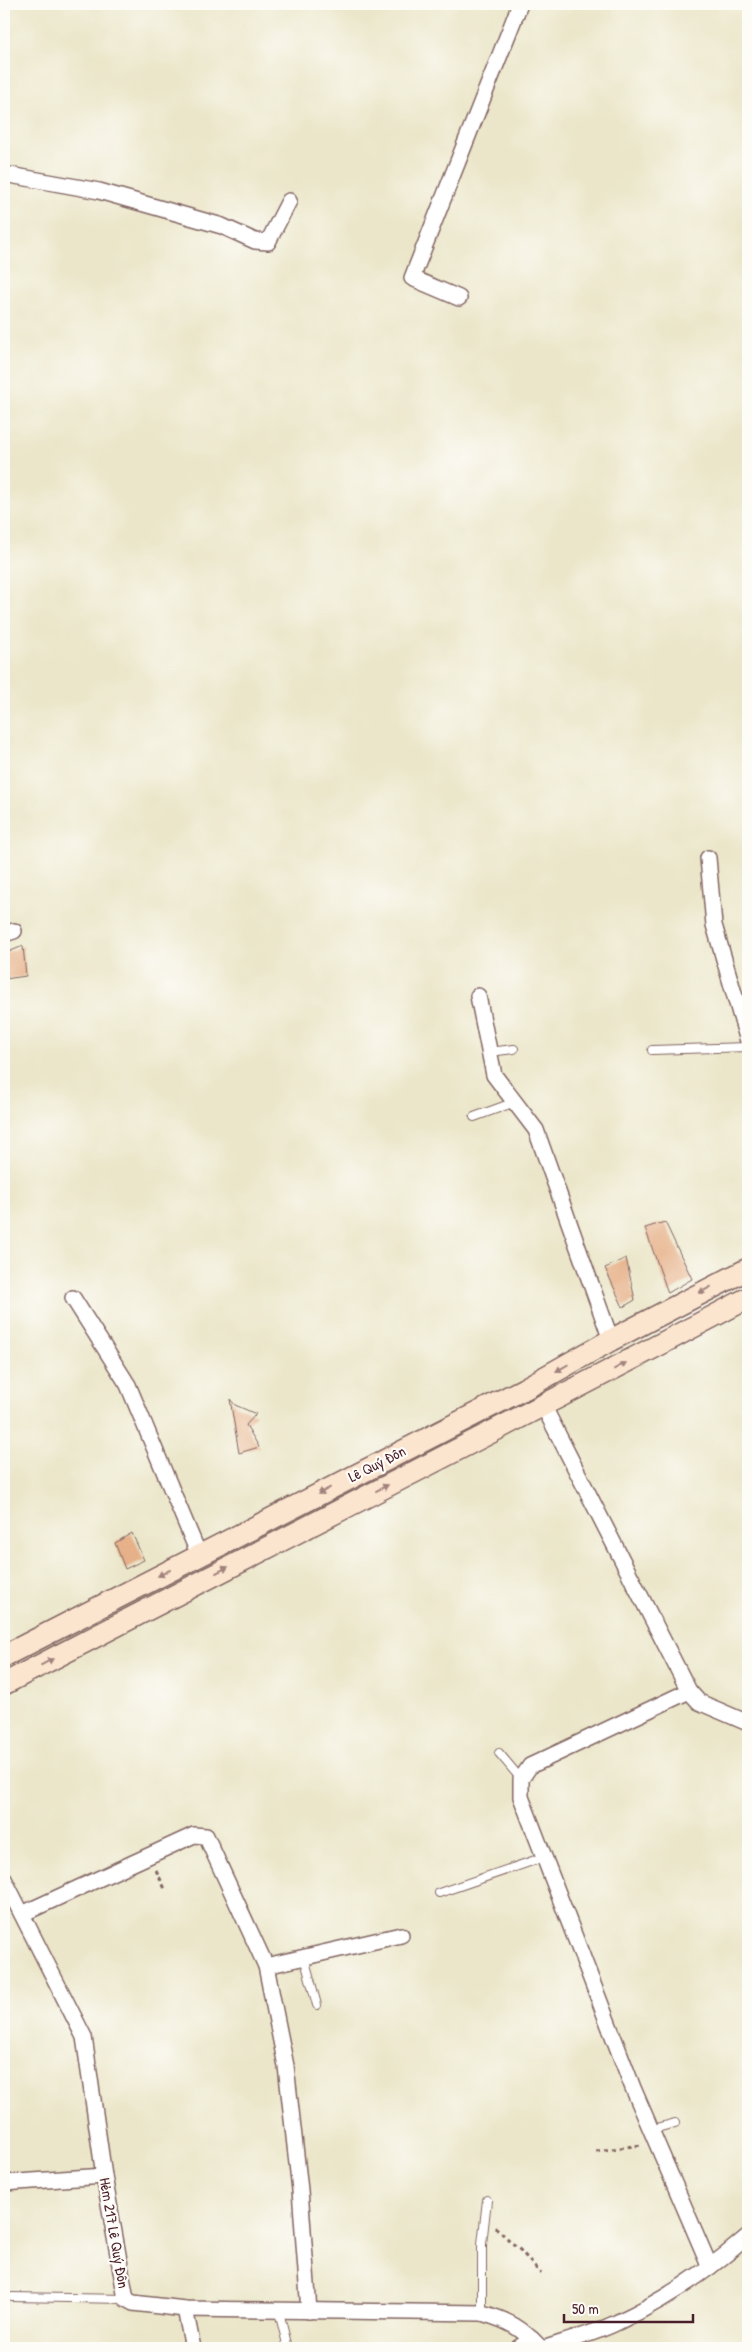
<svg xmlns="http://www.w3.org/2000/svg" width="752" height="2352" font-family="'Patrick Hand',sans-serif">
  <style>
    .building { fill: #e6b088 }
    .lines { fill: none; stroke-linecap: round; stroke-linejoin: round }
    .service-casing { stroke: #826562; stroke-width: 10 }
    .minor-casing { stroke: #826562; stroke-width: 18 }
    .secondary-casing { stroke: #826562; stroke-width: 24 }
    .path { stroke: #826562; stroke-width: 3; stroke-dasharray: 4 4; stroke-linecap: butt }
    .service { stroke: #fff; stroke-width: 8 }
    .minor { stroke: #fff; stroke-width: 15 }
    .secondary { stroke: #fbe5cf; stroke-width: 21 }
    .oneway { fill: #a2827d }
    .labels { text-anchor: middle; stroke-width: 4.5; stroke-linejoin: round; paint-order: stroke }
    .street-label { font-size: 15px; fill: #4a1f2b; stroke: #fdfcf7 }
  </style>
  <rect width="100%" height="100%" fill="#fdfcf7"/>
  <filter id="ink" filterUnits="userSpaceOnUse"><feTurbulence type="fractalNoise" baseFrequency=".02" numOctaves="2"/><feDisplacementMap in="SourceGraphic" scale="10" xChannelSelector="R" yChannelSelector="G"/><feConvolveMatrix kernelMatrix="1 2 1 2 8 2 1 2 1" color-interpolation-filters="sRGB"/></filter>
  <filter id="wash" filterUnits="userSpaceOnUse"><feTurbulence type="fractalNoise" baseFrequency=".0096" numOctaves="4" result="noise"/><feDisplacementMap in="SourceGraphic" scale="20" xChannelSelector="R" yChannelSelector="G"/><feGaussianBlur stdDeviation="1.12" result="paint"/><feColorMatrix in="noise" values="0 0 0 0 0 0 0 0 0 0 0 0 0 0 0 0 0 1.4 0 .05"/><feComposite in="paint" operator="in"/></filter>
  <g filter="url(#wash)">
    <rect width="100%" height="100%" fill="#ebe6c9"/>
    <g id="blocks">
      <g class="building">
        <polygon points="23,946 26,976 5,979 6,953"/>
        <polygon points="665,1222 692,1279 668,1293 645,1228"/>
        <polygon points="626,1258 635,1300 623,1307 605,1268"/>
        <polygon points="230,1399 235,1405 256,1414 246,1425 259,1447 239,1453"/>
        <polygon points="132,1533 144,1560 125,1569 115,1543"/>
      </g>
    </g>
  </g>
  <g filter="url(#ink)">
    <use href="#blocks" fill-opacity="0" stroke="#826562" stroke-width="1"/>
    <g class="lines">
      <g class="service-casing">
        <g id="service">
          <polyline points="652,1050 748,1047"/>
          <polyline points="489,1052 514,1049"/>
          <polyline points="474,1117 515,1102"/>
          <polyline points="499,1753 521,1779"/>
          <polyline points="439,1893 544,1857"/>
          <polyline points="304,1957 317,2005"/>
          <polyline points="650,2130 675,2123"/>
          <polyline points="12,2297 126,2299"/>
          <polyline points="279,2312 288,2348"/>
          <polyline points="482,2313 482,2244 487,2200"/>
        </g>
      </g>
      <g class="minor-casing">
        <g id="minor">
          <polyline points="4,174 99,191 222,226 255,241 268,242 289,201"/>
          <polyline points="459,298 412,278 520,4"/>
          <polyline points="708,858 714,925 748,1041"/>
          <polyline points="4,934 14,931"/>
          <polyline points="478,996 494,1075 536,1130 611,1340"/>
          <polyline points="73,1298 128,1385 199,1555"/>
          <polyline points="544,1407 689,1691 699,1702 748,1723"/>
          <polyline points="689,1691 530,1766 521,1779 521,1797 633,2088 710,2267"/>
          <path d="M 4,1879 L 84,2037 L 104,2176 L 126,2299 L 133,2303 L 185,2309 L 482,2313 C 510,2321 521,2328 541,2348"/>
          <polyline points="22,1914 194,1835 206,1836 266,1966 286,2066 300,2190 309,2311"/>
          <polyline points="266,1966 401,1935"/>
          <polyline points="4,2183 104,2176"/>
          <polyline points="185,2309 193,2348"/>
          <polyline points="518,2348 532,2339"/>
          <path d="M 546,2348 C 570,2340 596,2333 618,2322 C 665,2300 709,2270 748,2236"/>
        </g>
      </g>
      <g class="secondary-casing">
        <g id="secondary">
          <polyline points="4,1656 524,1389 611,1340 748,1269"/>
          <path d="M 4,1684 C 251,1555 501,1429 748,1298"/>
        </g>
      </g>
      <g class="path">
        <polyline points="156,1870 166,1891"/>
        <polyline points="596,2151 642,2145"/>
        <polyline points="495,2227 521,2251 541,2274"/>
      </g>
      <use href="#service" class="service"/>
      <use href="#minor" class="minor"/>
      <use href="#secondary" class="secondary"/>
    </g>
    <defs><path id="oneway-solid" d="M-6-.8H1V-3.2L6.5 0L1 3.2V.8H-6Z" transform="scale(1.25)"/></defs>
    <g class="oneway">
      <use href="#oneway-solid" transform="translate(705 1290) rotate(152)"/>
      <use href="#oneway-solid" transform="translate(620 1366) rotate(-28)"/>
      <use href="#oneway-solid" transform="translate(562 1368) rotate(150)"/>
      <use href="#oneway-solid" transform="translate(382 1488) rotate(-27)"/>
      <use href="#oneway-solid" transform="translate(324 1491) rotate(152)"/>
      <use href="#oneway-solid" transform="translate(222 1570) rotate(-27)"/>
      <use href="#oneway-solid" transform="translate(164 1573) rotate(153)"/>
      <use href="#oneway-solid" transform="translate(47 1662) rotate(-28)"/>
    </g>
  </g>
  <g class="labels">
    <g class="street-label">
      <text transform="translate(377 1464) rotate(-27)" y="5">Lê Quý Đôn</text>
      <text transform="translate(114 2233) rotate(80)" y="5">Hẻm 217 Lê Quý Đôn</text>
    </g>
  </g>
  <rect width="752" height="2352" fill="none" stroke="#fdfcf7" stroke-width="20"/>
  <path d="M564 2314v8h129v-8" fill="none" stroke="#4a1f2b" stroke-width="2.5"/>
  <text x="572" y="2314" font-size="15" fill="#4a1f2b" stroke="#fdfcf7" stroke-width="4" paint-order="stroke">50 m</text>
</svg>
